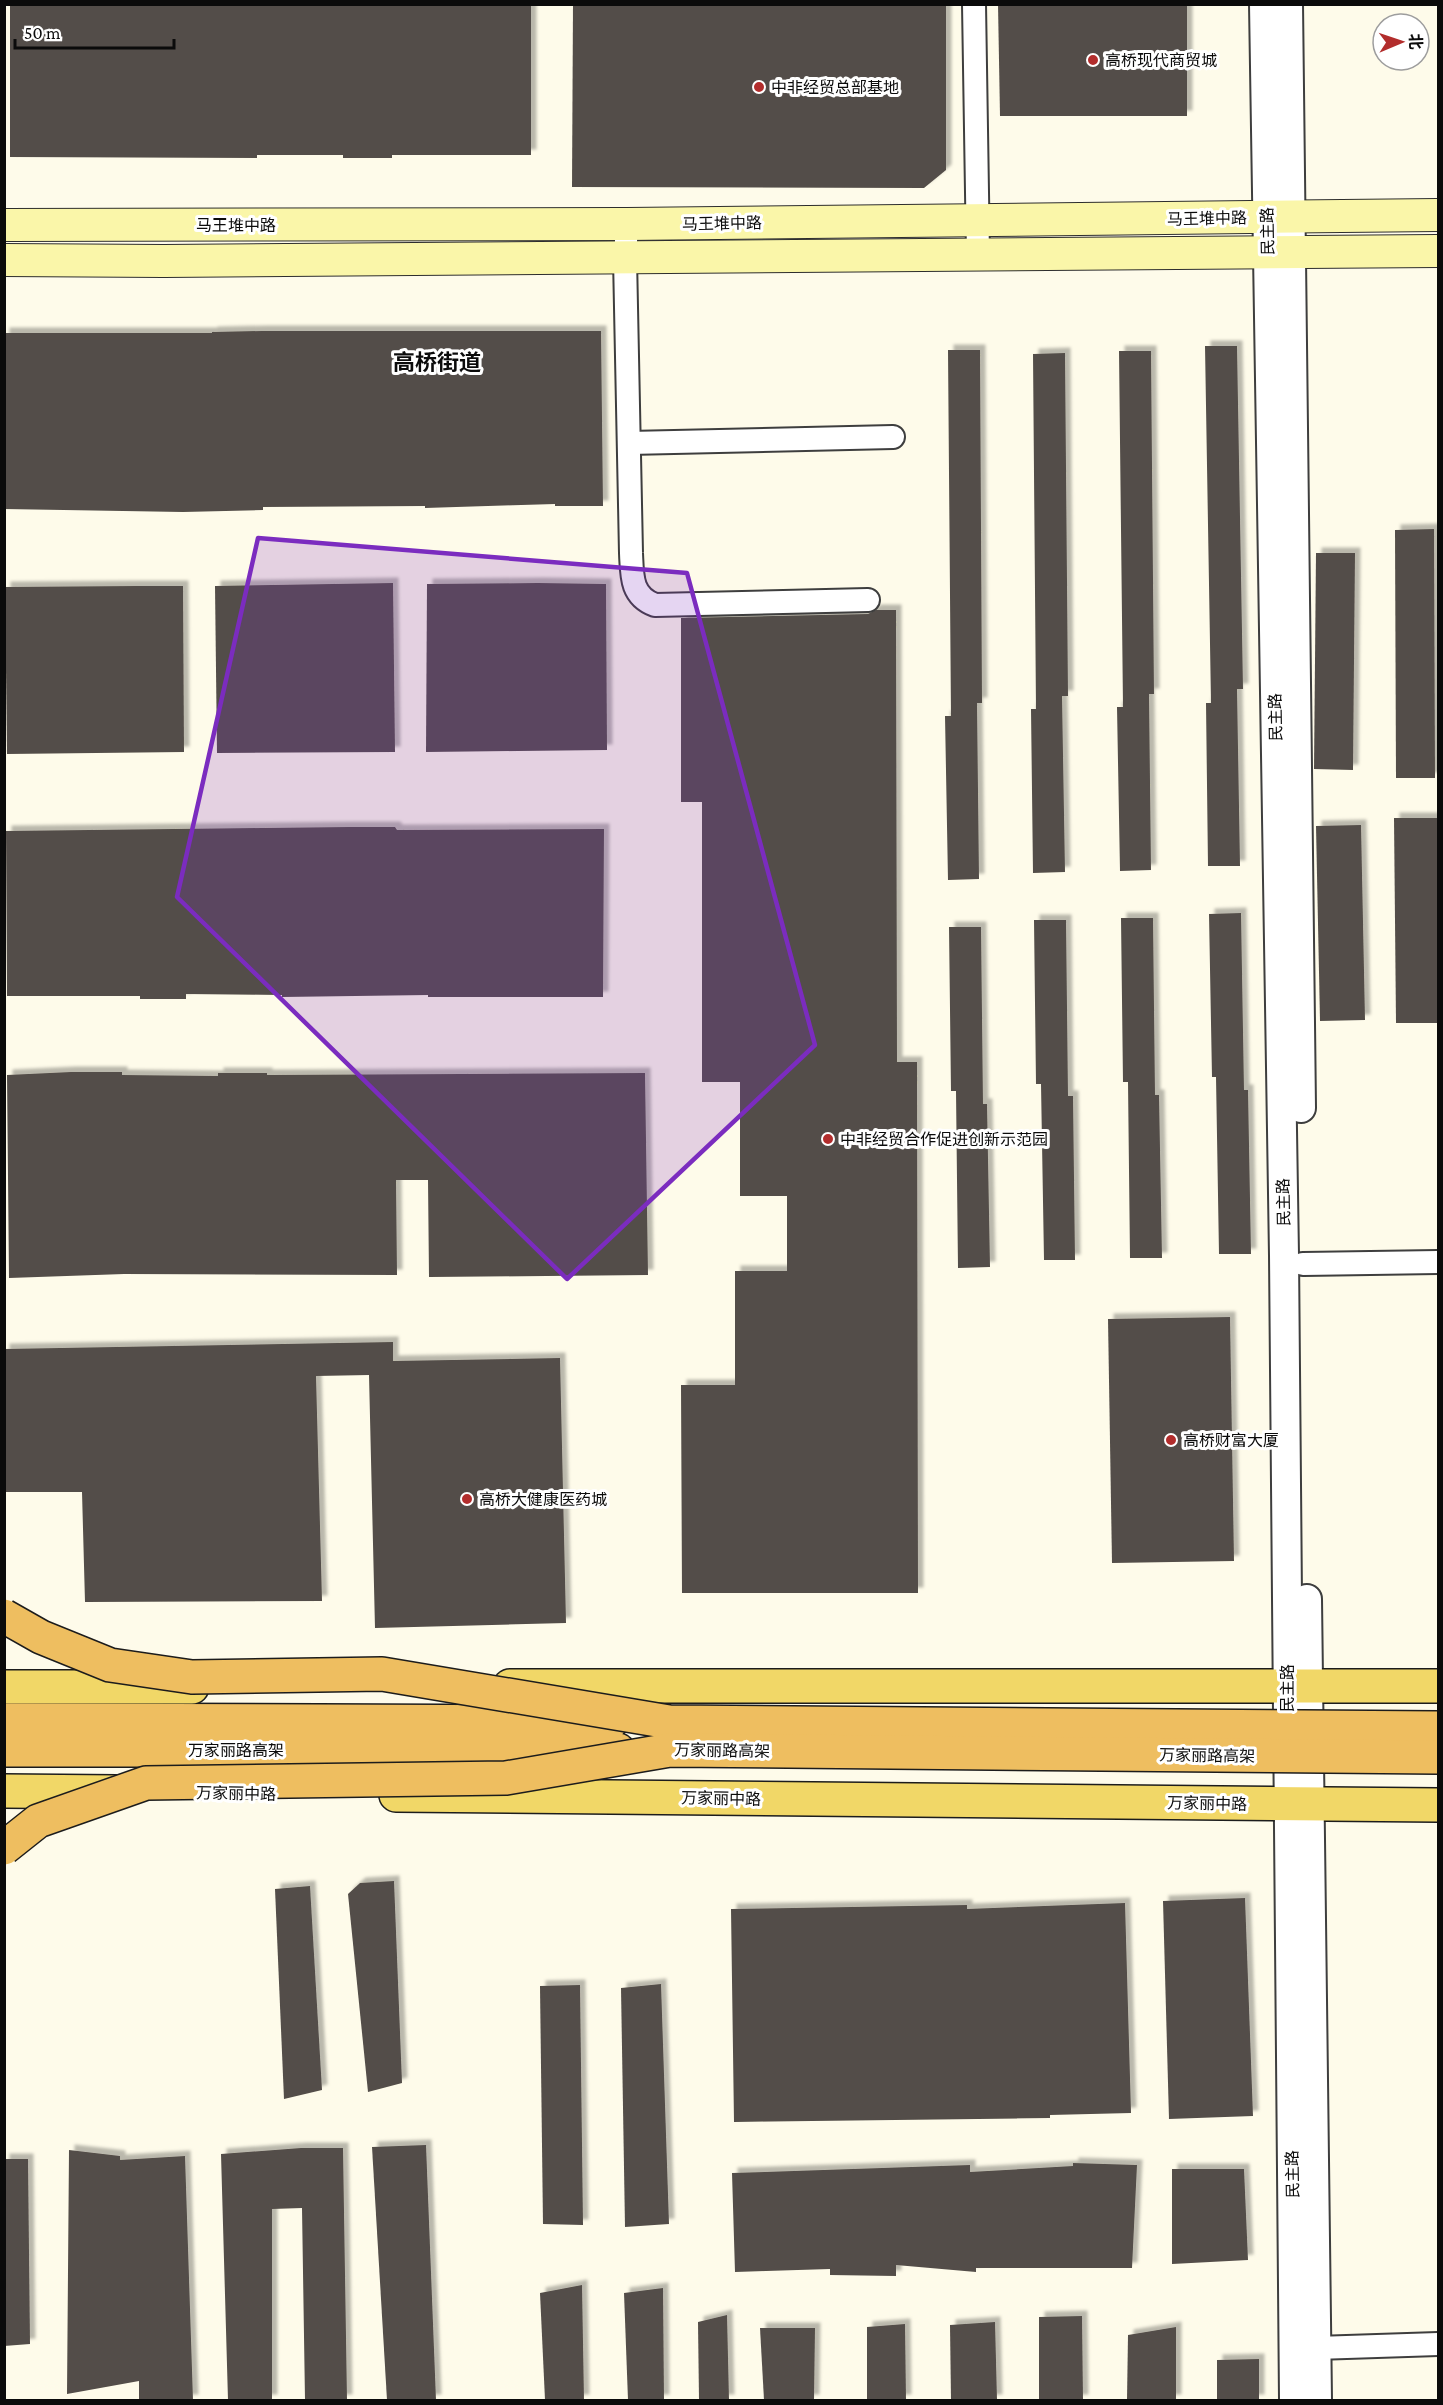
<svg xmlns="http://www.w3.org/2000/svg" width="1443" height="2405" font-family="'Crimson Pro','Noto Sans SC',serif">
  <style>
    .building { fill: #534d48; filter: url(#shadow) }
    .lines { fill: none; stroke-linecap: round; stroke-linejoin: round }
    .minor-casing { stroke: #3e3e3e; stroke-width: 26 }
    .tertiary-casing { stroke: #3e3e3e; stroke-width: 32 }
    .secondary-casing { stroke: #2d2d2d; stroke-width: 34 }
    .primary-casing { stroke: #1c1c1c; stroke-width: 36 }
    .trunk-casing { stroke: #1c1c1c; stroke-width: 36 }
    .minor { stroke: #fff; stroke-width: 22 }
    .tertiary { stroke: #fff; stroke-width: 28 }
    .secondary { stroke: #faf6a9; stroke-width: 32 }
    .primary { stroke: #f1d767; stroke-width: 33 }
    .trunk { stroke: #eebe60; stroke-width: 33 }
    .trunk-bridge-casing { stroke: #1c1c1c; stroke-width: 36; stroke-linecap: butt }
    .trunk-bridge { stroke: #eebe60; stroke-width: 33 }
    .marked { fill: #7b2cbf; fill-opacity: 0.2; stroke: #7b2cbf; stroke-width: 4.5; stroke-linejoin: round }
    .poi-dot { fill: #b22d2c; stroke: #fff; stroke-width: 2 }
    .labels { text-anchor: middle; stroke-width: 6; stroke-linejoin: round; paint-order: stroke }
    .poi-label { font-size: 16px; fill: #0b0b0b; stroke: #fff; text-anchor: start }
    .street-label { font-size: 16px; fill: #0b0b0b; stroke: #fff }
    .district-label { font-size: 22px; font-weight: bold; fill: #0b0b0b; stroke: #fff }
  </style>
  <defs>
    <filter id="shadow"><feDropShadow dx="5.5" dy="-5.5" stdDeviation="1.5" flood-color="#0004"/></filter>
  </defs>
  <rect width="100%" height="100%" fill="#fefbea"/>
  <g class="building">
    <polygon points="10,4 531,4 531,155 392,155 392,158 343,158 343,155 257,155 257,158 10,157"/>
    <polygon points="573,4 946,4 946,170 924,188 572,187"/>
    <polygon points="998,4 1187,4 1187,116 1000,116"/>
    <polygon points="262,331 601,331 603,506 555,506 555,504 425,508 425,506 263,507 263,510 183,512 4,509 4,333 212,333 212,332"/>
    <polygon points="1205,346 1237,346 1243,689 1237,689 1240,866 1208,866 1206,703 1211,703"/>
    <polygon points="948,350 980,350 982,703 977,703 979,879 948,880 945,716 951,716"/>
    <polygon points="1119,351 1151,351 1154,694 1149,694 1151,870 1120,871 1117,707 1123,707"/>
    <polygon points="1065,353 1068,696 1062,696 1065,872 1033,873 1031,709 1036,709 1033,354"/>
    <polygon points="1434,529 1435,778 1396,778 1395,530"/>
    <polygon points="1316,553 1355,553 1353,770 1314,769"/>
    <polygon points="393,583 395,752 217,753 215,586"/>
    <polygon points="538,583 606,584 607,750 426,752 427,584"/>
    <polygon points="137,586 183,586 184,752 7,754 5,587"/>
    <polygon points="876,610 896,610 897,1062 917,1062 918,1593 682,1593 681,1385 735,1385 735,1271 787,1271 787,1196 740,1196 740,1082 702,1082 702,802 681,802 681,618 868,614"/>
    <polygon points="1394,818 1438,818 1438,1023 1396,1023"/>
    <polygon points="1361,825 1365,1020 1320,1021 1316,826"/>
    <polygon points="349,827 395,827 397,830 604,829 603,997 428,997 428,995 282,997 282,995 186,994 186,999 140,999 140,996 7,996 6,831"/>
    <polygon points="1241,913 1244,1090 1248,1090 1251,1254 1219,1254 1216,1077 1212,1077 1209,914"/>
    <polygon points="1121,918 1153,918 1155,1095 1159,1095 1162,1258 1130,1258 1128,1082 1123,1082"/>
    <polygon points="1034,920 1066,920 1068,1096 1073,1096 1075,1260 1044,1260 1041,1084 1036,1084"/>
    <polygon points="949,927 981,927 983,1104 987,1104 990,1267 958,1268 956,1091 951,1091"/>
    <polygon points="71,1072 122,1072 122,1075 218,1076 218,1073 267,1073 267,1075 645,1073 648,1275 429,1277 428,1180 396,1180 397,1275 124,1274 9,1278 7,1075"/>
    <polygon points="1230,1317 1234,1561 1112,1563 1108,1319"/>
    <polygon points="393,1342 393,1361 560,1358 566,1623 375,1628 369,1375 316,1376 322,1601 85,1602 82,1492 4,1492 4,1349"/>
    <polygon points="394,1881 402,2083 368,2092 348,1894 360,1883"/>
    <polygon points="310,1886 322,2090 284,2099 275,1889"/>
    <polygon points="1245,1898 1253,2116 1169,2119 1163,1901"/>
    <polygon points="1125,1903 1131,2113 1050,2115 1050,2118 734,2122 731,1909 967,1905 967,1909"/>
    <polygon points="661,1984 669,2224 625,2227 621,1988"/>
    <polygon points="580,1985 583,2225 543,2224 540,1986"/>
    <polygon points="426,2145 436,2400 387,2400 372,2147"/>
    <polygon points="301,2148 343,2148 347,2400 305,2400 302,2208 272,2209 272,2400 228,2400 221,2154"/>
    <polygon points="69,2150 120,2156 120,2160 185,2156 193,2400 139,2400 139,2381 67,2394"/>
    <polygon points="4,2159 28,2159 30,2344 4,2346"/>
    <polygon points="1073,2163 1137,2165 1132,2268 976,2268 976,2272 896,2265 896,2276 830,2275 830,2269 735,2272 732,2173 970,2165 970,2172 1073,2166"/>
    <polygon points="1172,2169 1244,2169 1248,2260 1172,2264"/>
    <polygon points="582,2285 584,2400 545,2400 540,2293"/>
    <polygon points="663,2288 664,2400 628,2400 624,2293"/>
    <polygon points="727,2315 729,2400 699,2400 698,2322"/>
    <polygon points="1082,2316 1083,2400 1039,2400 1039,2317"/>
    <polygon points="995,2322 997,2400 951,2400 950,2325"/>
    <polygon points="905,2324 906,2400 867,2400 867,2327"/>
    <polygon points="1176,2327 1176,2400 1127,2400 1128,2335"/>
    <polygon points="760,2328 815,2328 814,2400 764,2400"/>
    <polygon points="1259,2359 1259,2400 1217,2400 1217,2360"/>
  </g>
  <g class="lines">
    <g class="minor-casing">
      <g id="minor">
        <polyline points="974,4 978,255"/>
        <path d="M 627,224 L 625,258 L 631,553 C 632,576 631,596 655,605 L 868,600"/>
        <polyline points="629,443 893,437"/>
        <polyline points="1303,1264 1438,1262"/>
        <polyline points="1301,2350 1316,2348 1438,2344"/>
      </g>
    </g>
    <g class="tertiary-casing">
      <g id="tertiary">
        <polyline points="1264,4 1284,1255 1294,2400"/>
        <polyline points="1288,4 1301,1108"/>
        <polyline points="1307,1599 1317,2400"/>
      </g>
    </g>
    <g class="secondary-casing">
      <g id="secondary">
        <polyline points="4,225 627,224 1438,215"/>
        <polyline points="4,260 164,261 1438,251"/>
      </g>
    </g>
    <g class="primary-casing">
      <g id="primary">
        <polyline points="510,1686 1438,1686"/>
        <polyline points="4,1687 192,1687"/>
        <polyline points="4,1791 117,1792"/>
        <polyline points="396,1795 1438,1805"/>
      </g>
    </g>
    <g class="trunk-casing">
      <g id="trunk">
        <polyline points="4,1720 611,1722"/>
        <polyline points="4,1750 618,1750"/>
      </g>
    </g>
    <use href="#minor" class="minor"/>
    <use href="#tertiary" class="tertiary"/>
    <use href="#secondary" class="secondary"/>
    <use href="#primary" class="primary"/>
    <use href="#trunk" class="trunk"/>
    <g class="trunk-bridge-casing">
      <g id="trunk-bridge">
        <polyline points="4,1616 41,1637 110,1665 192,1677 382,1674 669,1722 1438,1728"/>
        <polyline points="4,1848 38,1821 146,1783 506,1778 670,1750 1438,1757"/>
      </g>
    </g>
    <use href="#trunk-bridge" class="trunk-bridge"/>
  </g>
  <path class="marked" d="M 258,538 L 687,573 L 815,1045 L 567,1279 L 177,897 Z"/>
  <g class="poi-dot">
    <circle cx="1093" cy="60" r="6"/>
    <circle cx="759" cy="87" r="6"/>
    <circle cx="828" cy="1139" r="6"/>
    <circle cx="1171" cy="1440" r="6"/>
    <circle cx="467" cy="1499" r="6"/>
  </g>
  <g class="labels">
    <g class="poi-label">
      <text x="1105" y="66">高桥现代商贸城</text>
      <text x="771" y="93">中非经贸总部基地</text>
      <text x="840" y="1145">中非经贸合作促进创新示范园</text>
      <text x="1183" y="1446">高桥财富大厦</text>
      <text x="479" y="1505">高桥大健康医药城</text>
    </g>
    <g class="street-label">
      <text transform="translate(1207 218) rotate(-1)" y="6">马王堆中路</text>
      <text transform="translate(722 223) rotate(-1)" y="6">马王堆中路</text>
      <text x="236" y="231">马王堆中路</text>
      <text transform="translate(1267 231) rotate(-91)" y="6">民主路</text>
      <text transform="translate(1275 717) rotate(-91)" y="6">民主路</text>
      <text transform="translate(1283 1202) rotate(-91)" y="6">民主路</text>
      <text transform="translate(1287 1688) rotate(-90)" y="6">民主路</text>
      <text x="236" y="1756">万家丽路高架</text>
      <text transform="translate(722 1750) rotate(1)" y="6">万家丽路高架</text>
      <text transform="translate(1207 1755) rotate(1)" y="6">万家丽路高架</text>
      <text transform="translate(236 1793) rotate(1)" y="6">万家丽中路</text>
      <text transform="translate(721 1798) rotate(1)" y="6">万家丽中路</text>
      <text transform="translate(1207 1803) rotate(1)" y="6">万家丽中路</text>
      <text transform="translate(1292 2174) rotate(-91)" y="6">民主路</text>
    </g>
    <g class="district-label">
      <text x="437" y="370">高桥街道</text>
    </g>
  </g>
  <rect width="1443" height="2405" fill="none" stroke="#0b0b0b" stroke-width="12"/>
  <g transform="translate(1401 42) rotate(88)"><circle r="28" fill="#ffffff" stroke="#9d9d9d" stroke-width="1.5"/>
  <path d="M0-4.5L10 22L0 15L-10 22Z" fill="#b22d2c"/>
  <text y="-9" font-size="16" font-weight="bold" text-anchor="middle" fill="#0b0b0b">北</text>
  </g>
  <path d="M15 39v9h159v-9" fill="none" stroke="#0b0b0b" stroke-width="3"/>
  <text x="24" y="39" font-size="18" fill="#0b0b0b" stroke="#ffffff" stroke-width="4.5" paint-order="stroke">50 m</text>
</svg>
